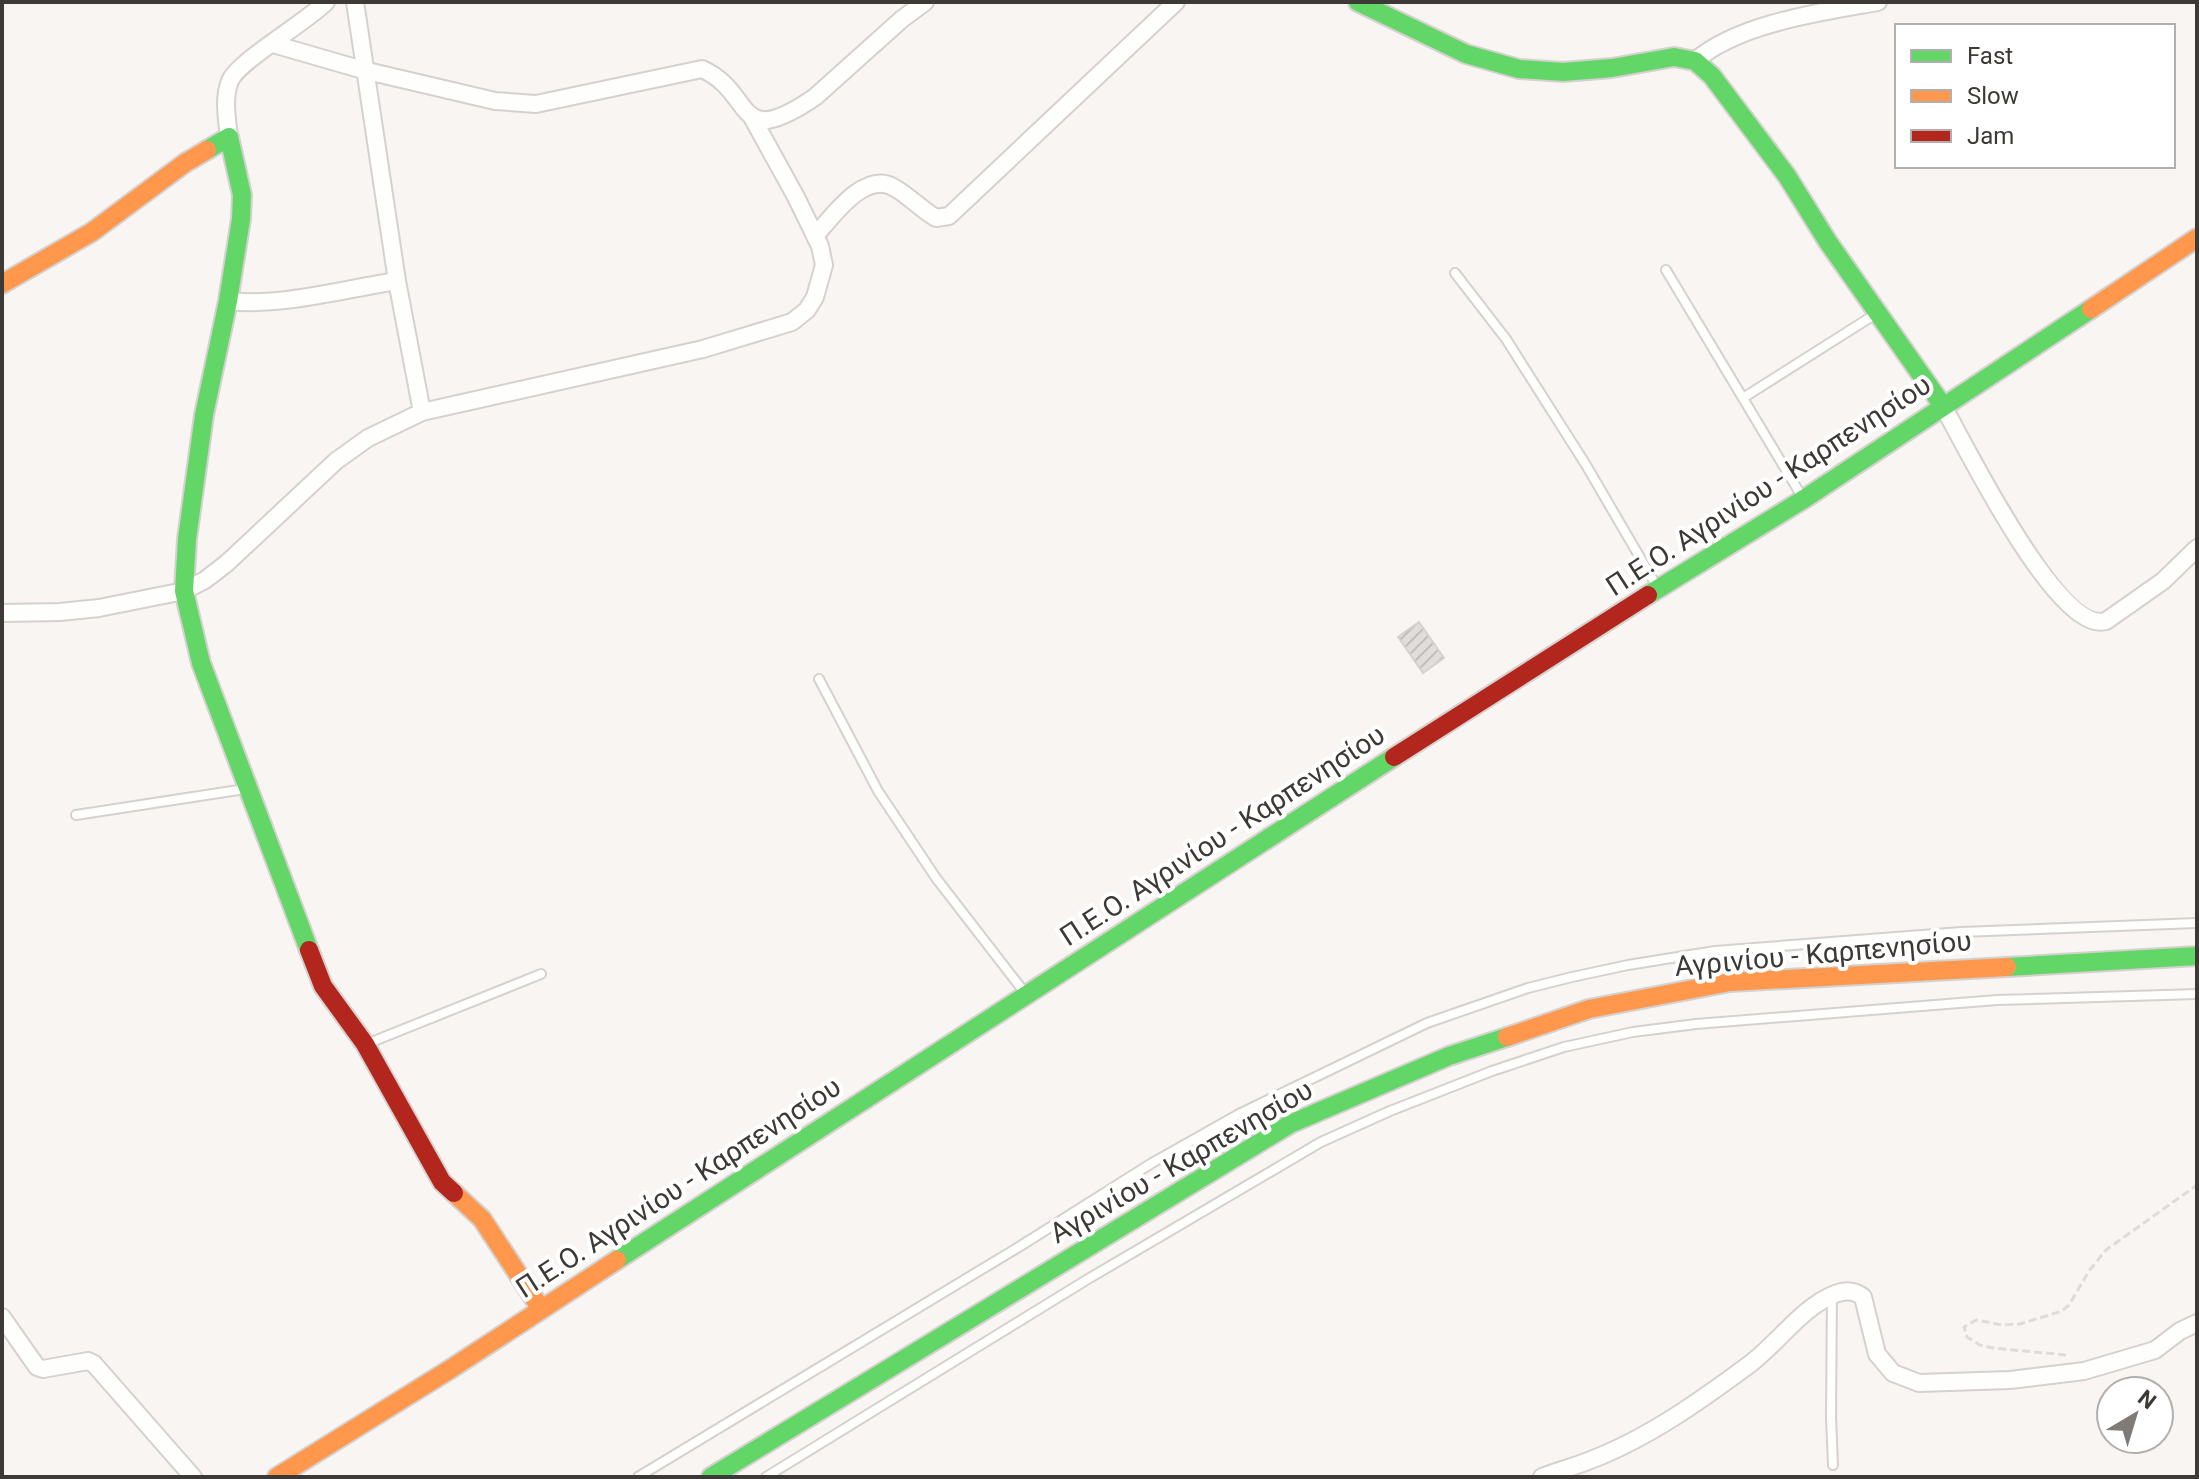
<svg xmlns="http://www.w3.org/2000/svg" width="2199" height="1479" font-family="Roboto,sans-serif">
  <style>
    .building { fill: url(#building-hatch); stroke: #d5d2d0; stroke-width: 2 }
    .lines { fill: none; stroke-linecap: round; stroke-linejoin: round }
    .lane-casing { stroke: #d5d1cf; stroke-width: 12 }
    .street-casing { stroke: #d5d1cf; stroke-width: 20 }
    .fast-casing { stroke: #d5d1cf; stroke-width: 22 }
    .slow-casing { stroke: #d5d1cf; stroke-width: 22 }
    .jam-casing { stroke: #d5d1cf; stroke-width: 22 }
    .path { stroke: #dddcda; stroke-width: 3; stroke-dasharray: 8 4; stroke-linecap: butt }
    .lane { stroke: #fefefd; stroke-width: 8 }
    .street { stroke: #fefefd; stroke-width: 16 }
    .fast { stroke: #63d668; stroke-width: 18 }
    .slow { stroke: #ff974d; stroke-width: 18 }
    .jam { stroke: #b3261e; stroke-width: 18 }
    .labels { text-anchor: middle; stroke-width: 8; stroke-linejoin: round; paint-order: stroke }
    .street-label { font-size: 28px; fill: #3c3937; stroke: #fff }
  </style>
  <defs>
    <pattern id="building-hatch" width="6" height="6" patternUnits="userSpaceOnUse" patternTransform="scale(2)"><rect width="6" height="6" fill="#e0dddb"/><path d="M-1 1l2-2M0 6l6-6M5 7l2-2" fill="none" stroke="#c1bebd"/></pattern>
  </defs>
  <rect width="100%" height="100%" fill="#f9f5f3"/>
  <polygon class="building" points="1419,622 1444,658 1423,673 1398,637"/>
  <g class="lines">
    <g class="lane-casing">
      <g id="lane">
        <polyline points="1666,270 1801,495"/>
        <polyline points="1455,273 1506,339 1586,465 1656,585"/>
        <polyline points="1743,398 1874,315"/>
        <polyline points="819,679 878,791 936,878 1025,993"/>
        <polyline points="76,815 245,789"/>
        <polyline points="369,1043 541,974"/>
        <polyline points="1832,1295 1831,1417 1833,1465"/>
        <polyline points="638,1477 1022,1245 1152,1163 1239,1114 1427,1023 1528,988 1572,977 1628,965 1715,951 1961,932 2197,923"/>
        <polyline points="766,1477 1088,1279 1321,1142 1390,1111 1492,1071 1564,1047 1633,1032 1696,1024 1997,1000 2197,994"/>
      </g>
    </g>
    <g class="street-casing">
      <g id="street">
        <polyline points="355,2 397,281 422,412"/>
        <path d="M 273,44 L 363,70 L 495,101 L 536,104 L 702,69 C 756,93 733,153 815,97 L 902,19 L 925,2"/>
        <path d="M 1695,61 C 1739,23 1822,12 1878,2"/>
        <path d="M 229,137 C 227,119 223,98 230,81 C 237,62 305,23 326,2"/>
        <path d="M 815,236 C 832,217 865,169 895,188 C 910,197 921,209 936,218 L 949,216 L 1176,2"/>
        <path d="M 228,301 C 281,307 344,289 397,281"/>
        <path d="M 1943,406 C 1965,445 2058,635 2106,621 L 2163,581 L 2197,548"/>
        <polyline points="2,613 60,612 99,608 184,591 205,580 227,563 336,461 368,438 422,412 703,349 792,322 807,310 815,297 824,265 820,246 796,197 753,119"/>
        <polyline points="2,1317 37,1367 43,1369 88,1361 94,1364 193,1477"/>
        <path d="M 1542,1477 C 1557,1471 1573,1467 1588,1461 C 1647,1439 1700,1401 1750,1364 C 1778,1343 1802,1307 1835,1294 C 1845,1290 1854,1290 1863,1297 L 1877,1354 L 1893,1373 L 1919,1383 L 2010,1380 L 2084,1371 L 2155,1350 L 2180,1331 L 2197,1323"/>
      </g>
    </g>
    <g class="fast-casing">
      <g id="fast">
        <polyline points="1358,2 1466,54 1519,69 1563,72 1612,68 1674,57 1695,61 1712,76 1787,176 1828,242 1943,406"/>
        <polyline points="207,150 229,137 242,195 241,219 228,301 204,415 187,539 184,591 201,663 309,950"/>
        <polyline points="1648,595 1804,499 2091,309"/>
        <polyline points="2007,967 2197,956"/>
        <polyline points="617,1260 1394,757"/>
        <polyline points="711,1477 1290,1124 1449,1056 1507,1037"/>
      </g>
    </g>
    <g class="slow-casing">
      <g id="slow">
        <polyline points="2,284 92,232 185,163 207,150"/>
        <polyline points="2091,309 2197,238"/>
        <polyline points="1507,1037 1589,1009 1730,982 2007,967"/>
        <polyline points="454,1193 482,1219 541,1309"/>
        <polyline points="277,1477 449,1370 617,1260"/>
      </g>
    </g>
    <g class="jam-casing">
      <g id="jam">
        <polyline points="1394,757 1648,595"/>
        <polyline points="309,950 323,986 365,1044 442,1182 454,1193"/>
      </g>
    </g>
    <polyline class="path" points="2066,1355 1993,1348 1980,1345 1967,1337 1964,1327 1976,1320 2002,1325 2020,1324 2062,1311 2069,1305 2089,1271 2106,1250 2197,1185"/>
    <use href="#lane" class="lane"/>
    <use href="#street" class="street"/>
    <use href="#fast" class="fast"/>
    <use href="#slow" class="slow"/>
    <use href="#jam" class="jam"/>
  </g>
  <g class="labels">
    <g class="street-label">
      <text transform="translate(1768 485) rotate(-33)" y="10">Π.Ε.Ο. Αγρινίου - Καρπενησίου</text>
      <text transform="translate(1222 835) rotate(-33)" y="10">Π.Ε.Ο. Αγρινίου - Καρπενησίου</text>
      <text transform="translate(1823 953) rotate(-5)" y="10">Αγρινίου - Καρπενησίου</text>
      <text transform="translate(1181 1161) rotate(-30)" y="10">Αγρινίου - Καρπενησίου</text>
      <text transform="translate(678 1187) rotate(-33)" y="10">Π.Ε.Ο. Αγρινίου - Καρπενησίου</text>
    </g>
  </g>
  <rect width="2199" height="1479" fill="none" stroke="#3c3937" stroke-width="8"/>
  <rect x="1895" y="24" width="280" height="144" fill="#ffffff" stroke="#b1b0af" stroke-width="2"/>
  <rect x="1911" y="50" width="40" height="12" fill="#63d668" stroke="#b1b0af" stroke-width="2"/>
  <text x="1967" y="64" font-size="24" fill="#3c3937">Fast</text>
  <rect x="1911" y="90" width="40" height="12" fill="#ff974d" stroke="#b1b0af" stroke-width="2"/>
  <text x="1967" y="104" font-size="24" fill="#3c3937">Slow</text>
  <rect x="1911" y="130" width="40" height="12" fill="#b3261e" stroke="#b1b0af" stroke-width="2"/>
  <text x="1967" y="144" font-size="24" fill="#3c3937">Jam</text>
  <g transform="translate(2135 1415) rotate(38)"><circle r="38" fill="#ffffff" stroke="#b1b0af" stroke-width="2"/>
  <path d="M0-6L14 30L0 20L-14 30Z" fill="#7e7b79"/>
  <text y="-12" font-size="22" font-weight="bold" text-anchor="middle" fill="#3c3937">N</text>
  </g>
</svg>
